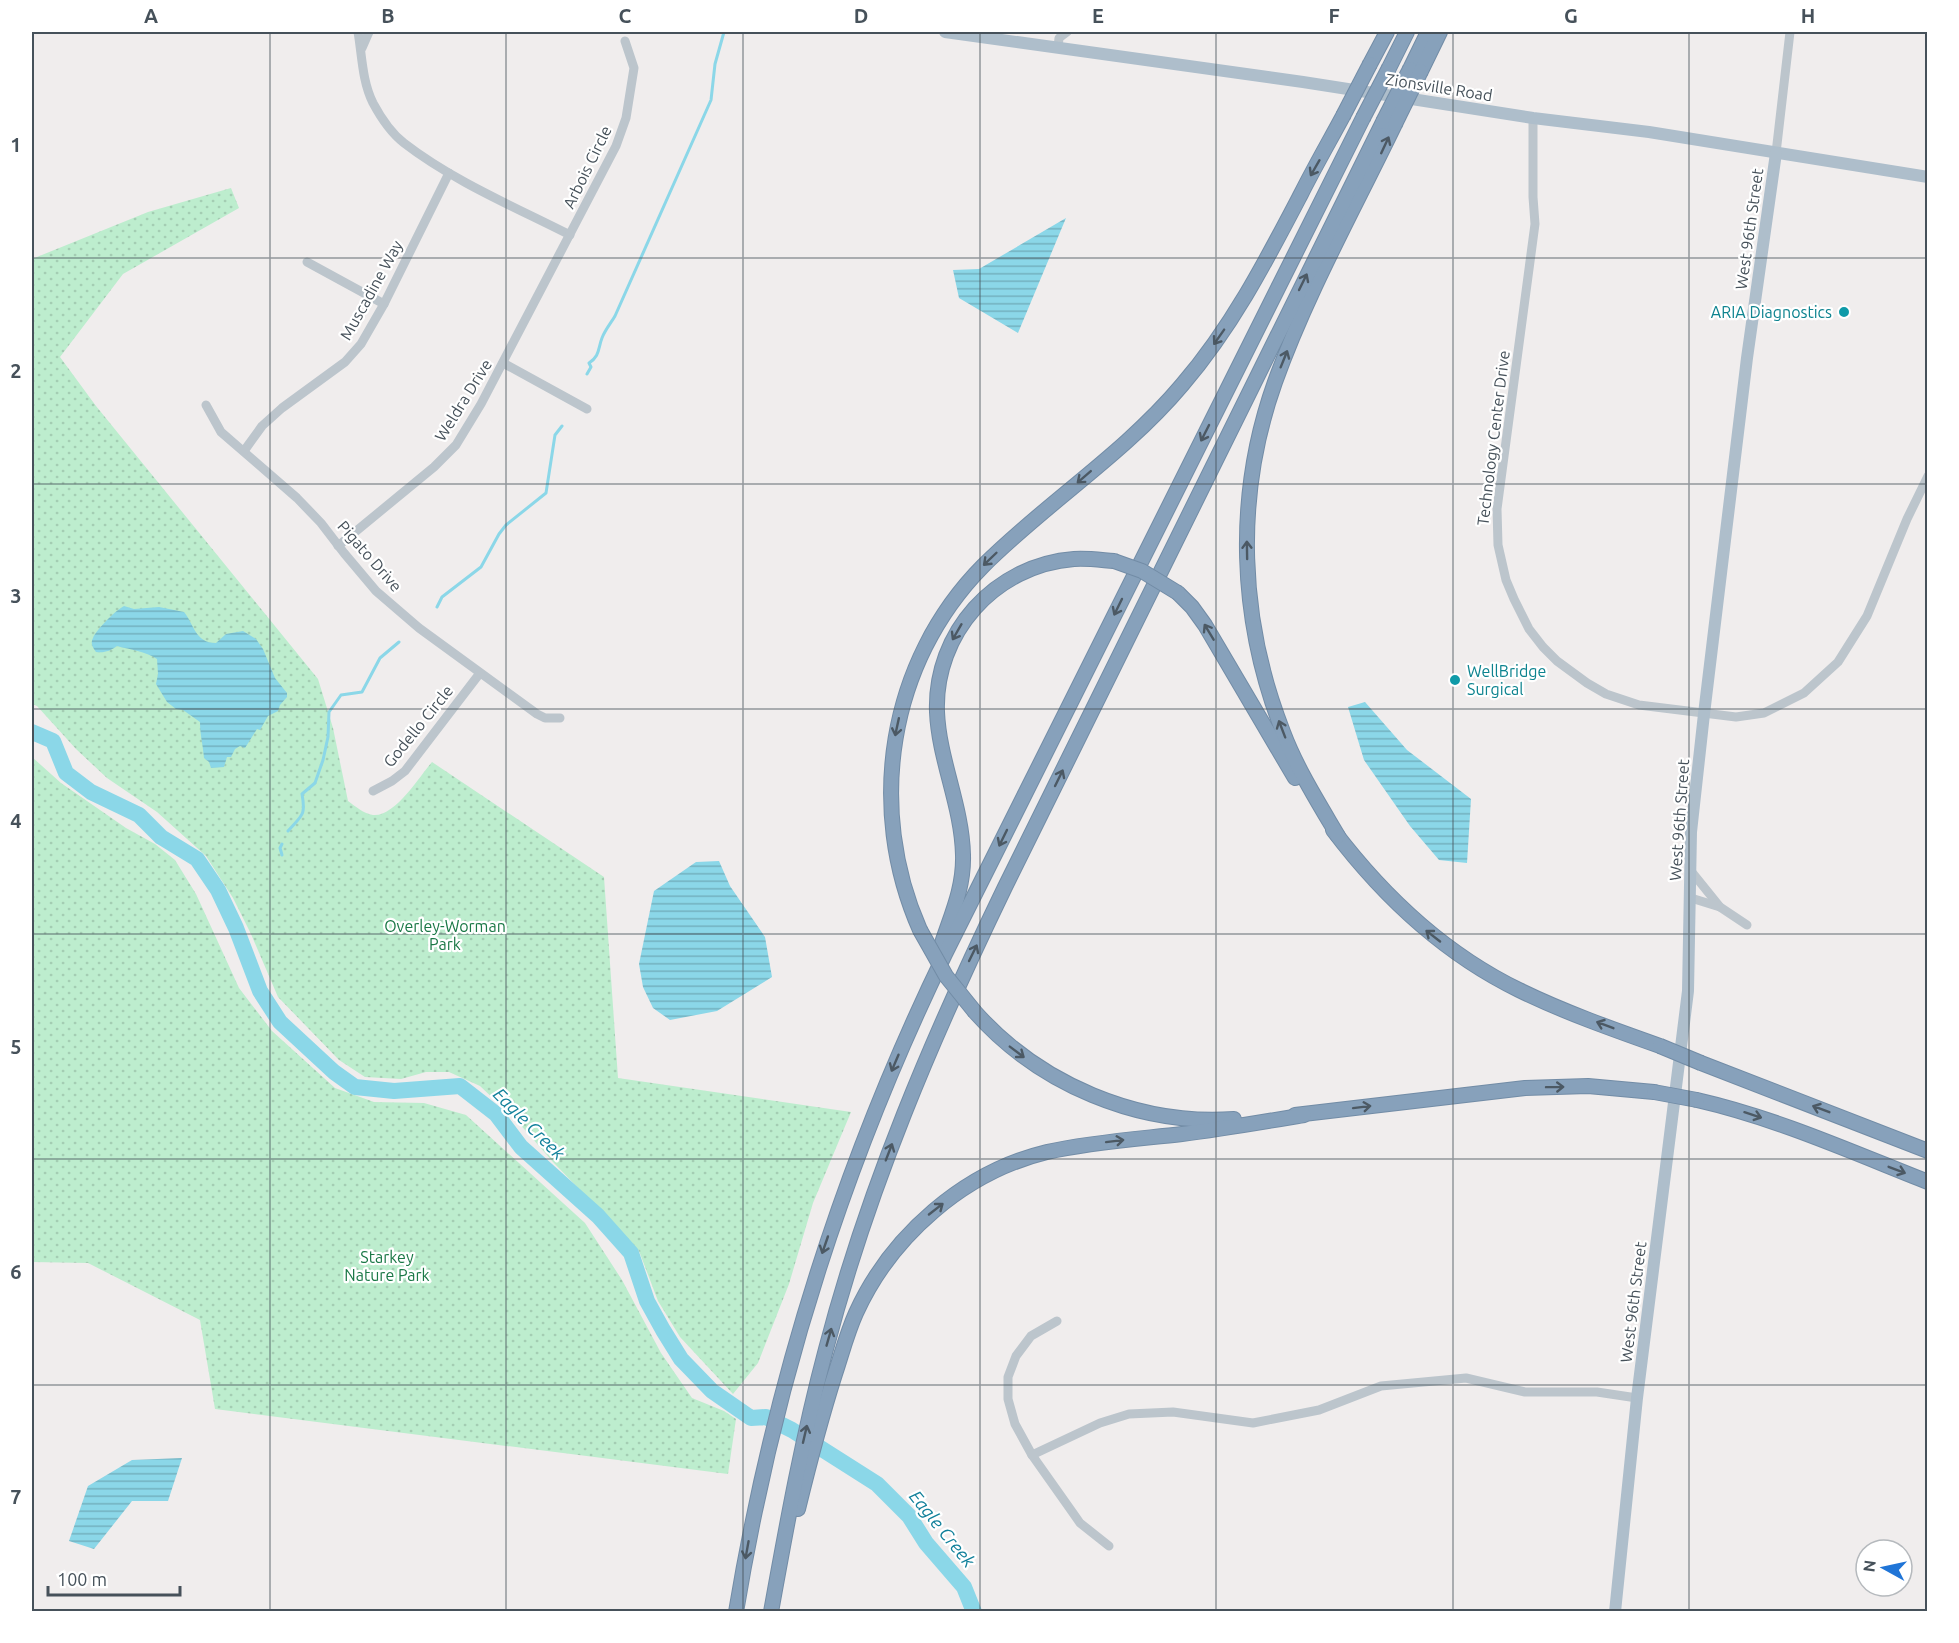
<svg xmlns="http://www.w3.org/2000/svg" width="1959" height="1643" font-family="Ubuntu,sans-serif">
  <style>
    .green { fill: url(#green-dots) }
    .water { fill: url(#water-rules) }
    .lines { fill: none; stroke-linecap: round; stroke-linejoin: round }
    .stream { stroke: #8bd7e8; stroke-width: 3 }
    .river { stroke: #8bd7e8; stroke-width: 16 }
    .highway-casing { stroke: #728ca6; stroke-width: 16 }
    .minor { stroke: #bcc5cc; stroke-width: 9 }
    .major { stroke: #aebecb; stroke-width: 12 }
    .highway { stroke: #87a1bb; stroke-width: 14 }
    .highway-bridge-casing { stroke: #728ca6; stroke-width: 16; stroke-linecap: butt }
    .highway-bridge { stroke: #87a1bb; stroke-width: 14 }
    .oneway { stroke: #4c5964 }
    .grid { fill: none; stroke: #46515a; stroke-width: 1.5; stroke-opacity: 0.55 }
    .culture-dot { fill: #0f9aa8; stroke: #fff; stroke-width: 2 }
    .labels { text-anchor: middle; stroke-width: 4.5; stroke-linejoin: round; paint-order: stroke }
    .street-label { font-size: 16px; fill: #46515a; stroke: #fff }
    .culture-label { font-size: 16px; fill: #0d838f; stroke: #fff; text-anchor: end }
    .park-label { font-size: 16px; fill: #1a7846; stroke: #fff }
    .water-label { font-size: 18px; font-style: italic; fill: #12819b; stroke: #fff }
    .neatline { fill: none; stroke: #46515a; stroke-width: 2 }
    .grid-label { font-size: 20px; text-anchor: middle; font-weight: bold; fill: #46515a }
  </style>
  <defs>
    <pattern id="green-dots" width="8" height="8" patternUnits="userSpaceOnUse" patternTransform="scale(1.5)"><rect width="8" height="8" fill="#bdedce"/><path d="M2 2h.1M6 6h.1" fill="none" stroke="#a4cdb3" stroke-width="1.8" stroke-linecap="round"/></pattern>
    <pattern id="water-rules" width="6" height="5" patternUnits="userSpaceOnUse" patternTransform="scale(1.5)"><rect width="6" height="5" fill="#8bd7e8"/><path d="M0 2.5h6" fill="none" stroke="#73b1bf"/></pattern>
  </defs>
  <rect width="100%" height="100%" fill="#f0eded"/>
  <g class="green">
    <path d="M 231,188 L 239,208 L 123,274 L 60,357 L 96,406 L 318,679 L 333,728 L 348,801 C 355,806 364,814 373,815 C 395,817 419,777 432,762 L 604,877 L 618,1078 L 851,1112 L 813,1203 L 789,1284 L 758,1363 L 733,1394 L 680,1337 L 658,1301 L 639,1251 L 553,1162 L 518,1122 L 480,1086 L 449,1072 L 426,1072 L 401,1079 L 365,1077 L 339,1060 L 278,997 L 251,934 L 233,898 L 206,856 L 157,812 L 107,778 L 76,749 L 37,706 L 32,704 L 32,259 L 148,212 Z"/>
    <polygon points="32,757 61,783 126,828 155,844 175,860 196,894 239,988 272,1031 335,1088 374,1102 424,1103 466,1115 585,1223 622,1280 661,1353 692,1398 724,1411 736,1419 728,1474 215,1409 200,1320 88,1263 32,1262"/>
  </g>
  <g class="water">
    <polygon points="1066,218 1018,333 959,298 953,270 979,269"/>
    <path d="M 124,606 L 134,609 L 159,607 L 184,612 C 194,624 195,643 216,643 L 226,634 L 243,631 L 256,639 L 263,649 L 275,678 L 287,693 L 287,697 L 280,705 L 278,711 L 268,716 L 260,730 L 257,729 L 245,748 L 240,746 L 235,749 L 231,757 L 227,757 L 224,767 L 211,768 L 209,762 L 204,758 C 203,745 200,735 200,722 L 183,710 L 176,709 L 167,702 L 156,684 L 158,674 L 157,659 C 145,651 131,650 117,646 C 110,651 105,653 96,652 C 93,648 90,644 93,638 C 96,630 116,610 124,606 Z"/>
    <polygon points="1365,702 1407,750 1471,799 1467,863 1439,860 1410,826 1364,760 1348,707"/>
    <polygon points="719,861 730,886 765,937 772,977 717,1011 670,1020 653,1008 643,987 639,964 654,891 696,862"/>
    <polygon points="182,1458 168,1501 132,1501 94,1549 69,1541 88,1486 132,1460"/>
  </g>
  <g class="lines">
    <g class="stream">
      <path d="M 587,374 L 591,367 L 589,363 C 600,356 598,348 602,338 C 605,330 611,323 615,316 L 711,100 L 715,64 L 724,32"/>
      <polyline points="437,607 442,597 481,567 499,534 506,525 546,493 555,435 562,426"/>
      <path d="M 288,831 C 302,815 306,816 302,794 L 315,783 L 323,760 L 328,737 L 329,712 L 341,695 L 362,692 L 380,658 L 399,642"/>
      <polyline points="282,855 280,848 282,844"/>
    </g>
    <polyline class="river" points="32,732 53,741 66,773 91,792 139,815 161,837 197,859 218,890 236,928 260,991 280,1022 334,1072 355,1087 394,1091 460,1086 496,1114 521,1147 598,1216 631,1253 647,1301 663,1330 681,1359 712,1391 751,1418 766,1417 792,1430 877,1484 909,1516 926,1543 964,1587 974,1612"/>
    <g class="highway-casing">
      <g id="highway">
        <polyline points="1370,64 1387,32"/>
        <polyline points="1389,68 1407,32"/>
        <polyline points="1410,69 1428,32"/>
        <polyline points="1421,71 1440,32"/>
        <polyline points="1178,593 1192,607 1205,625 1295,778"/>
        <path d="M 1333,830 C 1383,896 1443,953 1519,990 C 1564,1012 1612,1029 1660,1046"/>
        <path d="M 1338,836 C 1318,802 1297,769 1283,732 C 1239,620 1234,497 1275,382 C 1307,293 1354,209 1395,124"/>
        <path d="M 920,930 C 866,808 888,662 983,566 C 1046,503 1124,454 1182,385 C 1232,327 1266,261 1301,194 C 1314,168 1329,142 1343,116"/>
        <path d="M 942,943 C 952,913 964,887 963,855 C 962,806 939,760 937,712 C 934,633 995,565 1074,559 C 1087,558 1101,560 1114,561"/>
        <path d="M 975,1012 C 1039,1084 1138,1126 1234,1119"/>
        <polyline points="1701,1063 1928,1151"/>
        <path d="M 1697,1100 C 1776,1118 1852,1152 1928,1182"/>
        <polyline points="1295,1115 1525,1088 1588,1086 1654,1092"/>
        <path d="M 798,1509 C 809,1464 821,1418 835,1374 C 842,1353 847,1333 856,1313 C 891,1236 964,1172 1047,1152 C 1092,1142 1138,1139 1182,1134 C 1223,1129 1263,1122 1304,1115"/>
        <path d="M 736,1612 C 774,1383 844,1162 945,954 L 1363,118"/>
        <path d="M 771,1612 C 787,1523 803,1435 826,1349 C 868,1188 933,1036 1005,887 L 1383,122"/>
      </g>
    </g>
    <g class="minor">
      <path d="M 358,32 C 362,55 362,81 373,103 C 381,118 391,133 404,143 C 453,181 515,207 570,235"/>
      <polyline points="362,48 369,32"/>
      <polyline points="1058,48 1059,38 1067,32"/>
      <polyline points="1533,118 1533,197 1535,224 1497,509 1498,545 1506,580 1514,599 1529,629 1543,647 1557,661 1587,683 1606,694 1639,705 1736,717 1764,713 1804,693 1838,662 1867,616 1907,519 1928,476"/>
      <polyline points="1776,153 1790,32"/>
      <polyline points="307,262 384,304"/>
      <polyline points="503,363 587,409"/>
      <polyline points="206,405 221,432 297,498 321,523 344,553 376,591 419,628 537,714 545,718 560,718"/>
      <polyline points="244,451 262,426 282,408 345,362 361,344 384,304 449,173"/>
      <polyline points="338,546 434,467 456,445 481,404 616,146 626,118 634,68 625,41"/>
      <polyline points="373,791 392,781 405,771 480,673"/>
      <polyline points="1691,871 1720,907 1747,925"/>
      <polyline points="1691,898 1720,907"/>
      <polyline points="1057,1321 1031,1336 1016,1356 1008,1377 1008,1399 1015,1424 1032,1455 1073,1513 1080,1523 1109,1546"/>
      <polyline points="1032,1455 1100,1423 1129,1414 1173,1412 1253,1423 1319,1410 1381,1386 1466,1378 1525,1392 1597,1392 1637,1398"/>
    </g>
    <g class="major">
      <polyline points="945,32 1303,82 1533,118 1649,132 1928,177"/>
      <polyline points="1615,1612 1637,1398 1688,991 1691,832 1704,714 1747,358 1776,153"/>
    </g>
    <use href="#highway" class="highway"/>
    <g class="highway-bridge-casing">
      <g id="highway-bridge">
        <polyline points="1343,116 1370,64"/>
        <polyline points="1363,118 1389,68"/>
        <polyline points="1383,122 1410,69"/>
        <polyline points="1395,124 1421,71"/>
        <polyline points="1114,561 1142,571 1178,593"/>
        <polyline points="920,930 946,976 975,1012"/>
        <polyline points="1660,1046 1701,1063"/>
        <polyline points="1654,1092 1697,1100"/>
      </g>
    </g>
    <use href="#highway-bridge" class="highway-bridge"/>
  </g>
  <defs><path id="oneway-shaft" d="M-6 0H5M1.5-3L5.5 0L1.5 3" fill="none" stroke-width="1.6" stroke-linecap="round" stroke-linejoin="round" transform="scale(1.5)"/></defs>
  <g class="oneway">
    <use href="#oneway-shaft" transform="translate(1385 145) rotate(-65)"/>
    <use href="#oneway-shaft" transform="translate(1315 168) rotate(120)"/>
    <use href="#oneway-shaft" transform="translate(1303 282) rotate(-64)"/>
    <use href="#oneway-shaft" transform="translate(1219 337) rotate(125)"/>
    <use href="#oneway-shaft" transform="translate(1284 359) rotate(-68)"/>
    <use href="#oneway-shaft" transform="translate(1205 433) rotate(117)"/>
    <use href="#oneway-shaft" transform="translate(1084 477) rotate(139)"/>
    <use href="#oneway-shaft" transform="translate(1247 550) rotate(-91)"/>
    <use href="#oneway-shaft" transform="translate(990 559) rotate(136)"/>
    <use href="#oneway-shaft" transform="translate(1118 607) rotate(116)"/>
    <use href="#oneway-shaft" transform="translate(957 632) rotate(120)"/>
    <use href="#oneway-shaft" transform="translate(1209 632) rotate(-121)"/>
    <use href="#oneway-shaft" transform="translate(897 727) rotate(102)"/>
    <use href="#oneway-shaft" transform="translate(1282 729) rotate(-111)"/>
    <use href="#oneway-shaft" transform="translate(1059 778) rotate(-64)"/>
    <use href="#oneway-shaft" transform="translate(1003 838) rotate(116)"/>
    <use href="#oneway-shaft" transform="translate(1433 936) rotate(-142)"/>
    <use href="#oneway-shaft" transform="translate(973 953) rotate(-64)"/>
    <use href="#oneway-shaft" transform="translate(1605 1025) rotate(-159)"/>
    <use href="#oneway-shaft" transform="translate(1017 1052) rotate(37)"/>
    <use href="#oneway-shaft" transform="translate(895 1063) rotate(113)"/>
    <use href="#oneway-shaft" transform="translate(1555 1087) rotate(-1)"/>
    <use href="#oneway-shaft" transform="translate(1362 1107) rotate(-7)"/>
    <use href="#oneway-shaft" transform="translate(1821 1109) rotate(-159)"/>
    <use href="#oneway-shaft" transform="translate(1753 1115) rotate(18)"/>
    <use href="#oneway-shaft" transform="translate(1115 1141) rotate(-7)"/>
    <use href="#oneway-shaft" transform="translate(889 1152) rotate(-69)"/>
    <use href="#oneway-shaft" transform="translate(1897 1170) rotate(21)"/>
    <use href="#oneway-shaft" transform="translate(936 1209) rotate(-38)"/>
    <use href="#oneway-shaft" transform="translate(825 1245) rotate(109)"/>
    <use href="#oneway-shaft" transform="translate(829 1337) rotate(-74)"/>
    <use href="#oneway-shaft" transform="translate(805 1434) rotate(-77)"/>
    <use href="#oneway-shaft" transform="translate(747 1550) rotate(100)"/>
  </g>
  <path class="grid" d="M 270,32 L 270,1612M 506,32 L 506,1612M 743,32 L 743,1612M 980,32 L 980,1612M 1216,32 L 1216,1612M 1453,32 L 1453,1612M 1689,32 L 1689,1612M 32,258 L 1928,258M 32,484 L 1928,484M 32,709 L 1928,709M 32,934 L 1928,934M 32,1159 L 1928,1159M 32,1385 L 1928,1385"/>
  <g class="culture-dot">
    <circle cx="1844" cy="312" r="6"/>
    <circle cx="1455" cy="680" r="6"/>
  </g>
  <g class="labels">
    <g class="street-label">
      <text transform="translate(1439 87) rotate(9)" y="6">Zionsville Road</text>
      <text transform="translate(587 167) rotate(-64)" y="6">Arbois Circle</text>
      <text transform="translate(1749 229) rotate(-82)" y="6">West 96th Street</text>
      <text transform="translate(371 290) rotate(-61)" y="6">Muscadine Way</text>
      <text transform="translate(463 400) rotate(-58)" y="6">Weldra Drive</text>
      <text transform="translate(1493 438) rotate(-83)" y="6">Technology Center Drive</text>
      <text transform="translate(370 556) rotate(49)" y="6">Pigato Drive</text>
      <text transform="translate(418 726) rotate(-51)" y="6">Godello Circle</text>
      <text transform="translate(1679 820) rotate(-86)" y="6">West 96th Street</text>
      <text transform="translate(1633 1302) rotate(-83)" y="6">West 96th Street</text>
    </g>
    <g class="culture-label">
      <text x="1832" y="318">ARIA Diagnostics</text>
      <text x="1467" y="677" text-anchor="start">WellBridge<tspan x="1467" dy="18">Surgical</tspan></text>
    </g>
    <g class="park-label">
      <text x="445" y="932">Overley-Worman<tspan x="445" dy="18">Park</tspan></text>
      <text x="387" y="1263">Starkey<tspan x="387" dy="18">Nature Park</tspan></text>
    </g>
    <g class="water-label">
      <text transform="translate(529 1124) rotate(45)" y="6">Eagle Creek</text>
      <text transform="translate(942 1529) rotate(51)" y="6">Eagle Creek</text>
    </g>
  </g>
  <rect width="1959" height="1643" fill="none" stroke="#ffffff" stroke-width="66"/>
  <g transform="translate(1884 1568) rotate(278)"><circle r="28" fill="#ffffff" stroke="#b5b9bd" stroke-width="1.5"/>
  <path d="M0-4.5L10 22L0 15L-10 22Z" fill="#2075d7"/>
  <text y="-9" font-size="16" font-weight="bold" text-anchor="middle" fill="#46515a">N</text>
  </g>
  <path d="M48 1586v9h132v-9" fill="none" stroke="#46515a" stroke-width="3"/>
  <text x="57" y="1586" font-size="18" fill="#46515a" stroke="#ffffff" stroke-width="4.5" paint-order="stroke">100 m</text>
  <rect x="33" y="33" width="1893" height="1577" class="neatline"/>
  <g class="grid-label">
    <text x="151" y="23">A</text>
    <text x="388" y="23">B</text>
    <text x="625" y="23">C</text>
    <text x="861" y="23">D</text>
    <text x="1098" y="23">E</text>
    <text x="1334" y="23">F</text>
    <text x="1571" y="23">G</text>
    <text x="1808" y="23">H</text>
    <text x="16" y="152">1</text>
    <text x="16" y="378">2</text>
    <text x="16" y="603">3</text>
    <text x="16" y="828">4</text>
    <text x="16" y="1054">5</text>
    <text x="16" y="1279">6</text>
    <text x="16" y="1504">7</text>
  </g>
</svg>
